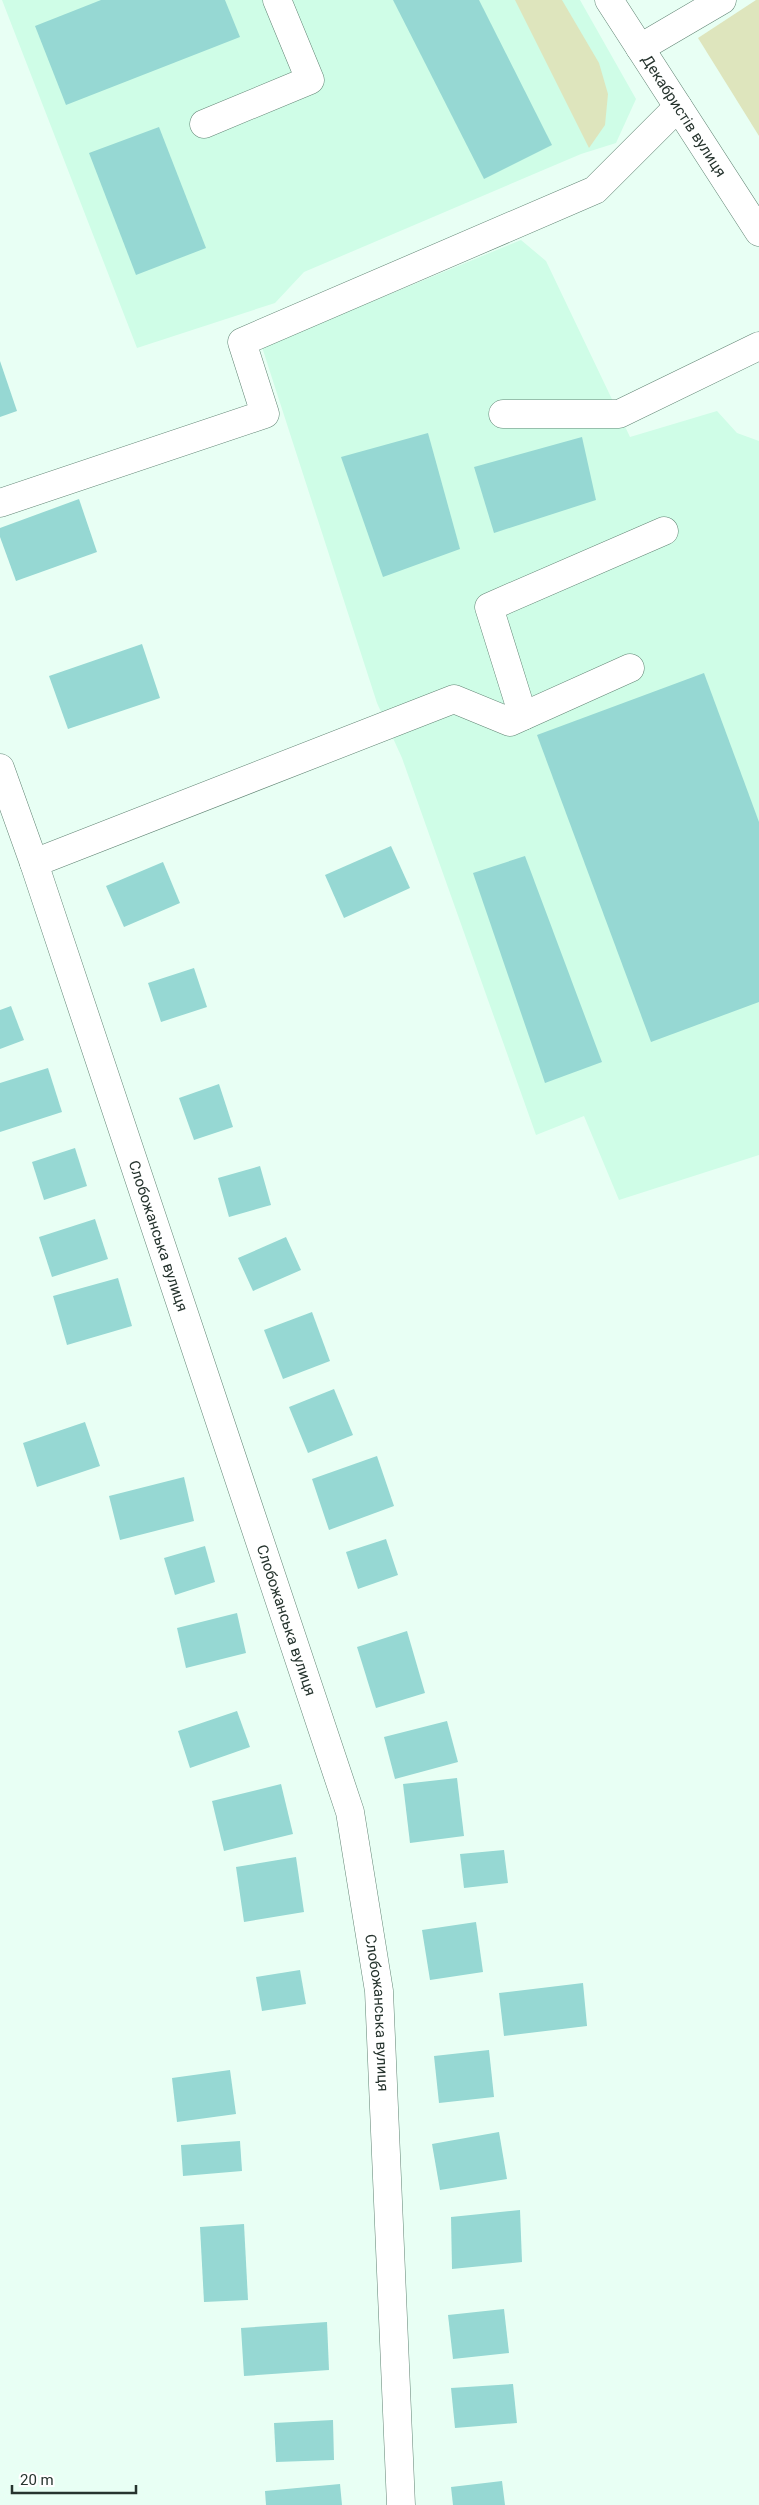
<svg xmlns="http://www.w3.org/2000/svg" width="759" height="2505" font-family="Roboto,sans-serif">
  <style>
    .built { fill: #cffde7 }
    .green { fill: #dee5bd }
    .building { fill: #96d8d3 }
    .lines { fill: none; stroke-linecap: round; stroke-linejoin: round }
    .minor-casing { stroke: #618474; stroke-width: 29 }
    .minor { stroke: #fff; stroke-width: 28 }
    .labels { text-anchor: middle; stroke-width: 4.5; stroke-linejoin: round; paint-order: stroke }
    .street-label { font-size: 15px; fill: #26342e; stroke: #fff }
  </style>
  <rect width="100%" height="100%" fill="#e8fff4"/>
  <g class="built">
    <polygon points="2,0 580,0 636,99 616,143 581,154 304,272 275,303 137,348"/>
    <polygon points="521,240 546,261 630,437 717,411 737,433 759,441 759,1155 619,1200 584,1116 536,1135 402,758 377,703 262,347"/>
  </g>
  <g class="green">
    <polygon points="515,0 562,0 599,63 608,94 605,125 589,148"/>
    <polygon points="756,0 759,0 759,136 698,38"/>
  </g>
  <g class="building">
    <polygon points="101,0 225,0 240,37 66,105 35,26"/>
    <polygon points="393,0 479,0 552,145 484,179"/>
    <polygon points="159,127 206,248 136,275 89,153"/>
    <polygon points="0,361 17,411 0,417"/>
    <polygon points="428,433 460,549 383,577 341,457"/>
    <polygon points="582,437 596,500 494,533 474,467"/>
    <polygon points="79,499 97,552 16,581 0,537 0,528"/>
    <polygon points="142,644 160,698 68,729 49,676"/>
    <polygon points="704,673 759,822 759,1002 651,1042 537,735"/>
    <polygon points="391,846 410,888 344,918 325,875"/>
    <polygon points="525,856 602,1062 545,1083 473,873"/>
    <polygon points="163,862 180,903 124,927 106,886"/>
    <polygon points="194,968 207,1007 161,1022 148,983"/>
    <polygon points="11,1006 24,1040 0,1049 0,1010"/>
    <polygon points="48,1068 62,1112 0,1132 0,1083"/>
    <polygon points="219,1084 233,1127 194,1140 179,1098"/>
    <polygon points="75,1148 87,1186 44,1200 32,1162"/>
    <polygon points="260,1166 271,1205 229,1217 218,1178"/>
    <polygon points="95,1219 108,1259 52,1277 39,1237"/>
    <polygon points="286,1237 301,1270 253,1291 238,1258"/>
    <polygon points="118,1278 132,1326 67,1345 53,1296"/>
    <polygon points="312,1312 330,1361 283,1379 264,1330"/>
    <polygon points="334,1389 353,1435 308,1453 289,1407"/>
    <polygon points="85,1422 100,1466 37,1487 23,1443"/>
    <polygon points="377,1456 394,1506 329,1530 312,1479"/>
    <polygon points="184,1477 194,1521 120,1540 109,1496"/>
    <polygon points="386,1539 398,1575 358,1589 346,1552"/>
    <polygon points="205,1546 215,1582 175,1595 164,1558"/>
    <polygon points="237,1613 246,1653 186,1668 177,1628"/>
    <polygon points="407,1631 425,1693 376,1708 357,1647"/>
    <polygon points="237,1711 250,1747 190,1768 178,1731"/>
    <polygon points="447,1721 458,1762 395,1779 384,1737"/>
    <polygon points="457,1778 464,1836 410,1843 403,1784"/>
    <polygon points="281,1784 293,1834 224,1851 212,1801"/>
    <polygon points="504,1850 508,1883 464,1888 460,1854"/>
    <polygon points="296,1857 304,1912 244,1922 236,1867"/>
    <polygon points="476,1922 483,1972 430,1980 422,1930"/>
    <polygon points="300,1970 306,2004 262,2011 256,1977"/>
    <polygon points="583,1983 587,2026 504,2036 499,1993"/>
    <polygon points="489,2050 494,2097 439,2103 434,2056"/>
    <polygon points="230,2070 236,2114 177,2122 172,2078"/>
    <polygon points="499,2132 507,2179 440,2190 432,2144"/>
    <polygon points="240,2141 242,2171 183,2176 181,2145"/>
    <polygon points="520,2210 522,2262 452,2269 451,2217"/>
    <polygon points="244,2224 248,2300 204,2302 200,2227"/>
    <polygon points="504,2309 509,2353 453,2359 448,2315"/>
    <polygon points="327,2322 329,2370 244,2376 241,2328"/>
    <polygon points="513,2384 517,2423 455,2428 451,2388"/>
    <polygon points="333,2420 334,2460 276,2462 274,2423"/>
    <polygon points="502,2481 505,2505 453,2505 451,2487"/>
    <polygon points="340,2484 342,2505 266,2505 265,2491"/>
  </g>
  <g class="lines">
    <g class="minor-casing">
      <g id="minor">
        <path id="s1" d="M 609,0 L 759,232"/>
        <polyline points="640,48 722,0"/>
        <polyline points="204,124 310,80 277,0"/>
        <polyline points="503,414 619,414 759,346"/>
        <polyline points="0,503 265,414 242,342 595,190 678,107"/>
        <polyline points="523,716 489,607 664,531"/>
        <path id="s2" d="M 0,768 L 34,863 L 350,1812 L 379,1991 L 401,2505"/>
        <polyline points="34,863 454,699 510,722 630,668"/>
      </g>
    </g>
    <use href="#minor" class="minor"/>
  </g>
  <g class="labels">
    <g class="street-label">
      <text dy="5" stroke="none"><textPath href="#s1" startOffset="138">Декабристів вулиця</textPath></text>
      <text dy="5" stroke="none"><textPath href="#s2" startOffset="494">Слобожанська вулиця</textPath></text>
      <text dy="5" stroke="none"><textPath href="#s2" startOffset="899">Слобожанська вулиця</textPath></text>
      <text dy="5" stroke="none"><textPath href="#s2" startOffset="1304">Слобожанська вулиця</textPath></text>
    </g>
  </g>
  <path d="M12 2485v8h124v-8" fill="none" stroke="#26342e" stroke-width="2.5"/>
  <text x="20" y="2485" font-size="15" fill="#26342e" stroke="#ffffff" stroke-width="4" paint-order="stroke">20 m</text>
</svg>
